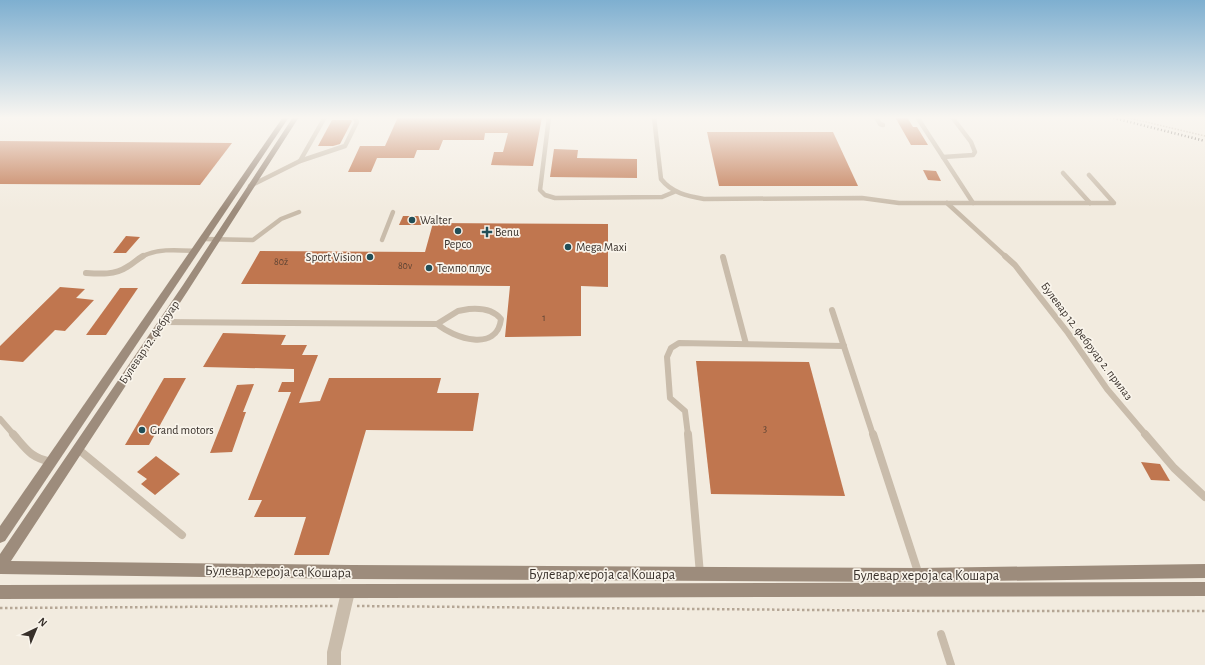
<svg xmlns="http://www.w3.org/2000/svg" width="1205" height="665" font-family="'Alegreya Sans',sans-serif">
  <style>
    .building { fill: #c0764f }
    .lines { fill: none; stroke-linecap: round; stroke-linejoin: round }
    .path-far1 { stroke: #b5a695; stroke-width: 1.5; stroke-dasharray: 1.5 1.5; stroke-linecap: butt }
    .path { stroke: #b5a695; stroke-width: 2.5; stroke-dasharray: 2.5 2.5; stroke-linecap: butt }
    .service-far2 { stroke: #c9bcab; stroke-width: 4.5 }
    .service-far1 { stroke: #c9bcab; stroke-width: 6 }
    .service { stroke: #c9bcab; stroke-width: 8 }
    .minor { fill: #c9bcab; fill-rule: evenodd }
    .secondary { fill: #9d8c7c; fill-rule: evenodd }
    .rail { stroke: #38302a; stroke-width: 2.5; stroke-dasharray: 1 2.5; stroke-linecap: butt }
    .poi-dot { fill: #214e57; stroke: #f9f4eb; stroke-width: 1.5 }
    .labels { text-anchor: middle; stroke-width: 3.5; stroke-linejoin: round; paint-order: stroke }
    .number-label { font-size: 10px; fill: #5a4233 }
    .poi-label { font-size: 12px; fill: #38302a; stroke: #f9f4eb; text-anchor: start }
    .street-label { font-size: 12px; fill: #38302a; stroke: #f9f4eb }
    .near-street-label { font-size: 14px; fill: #38302a; stroke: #f9f4eb }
  </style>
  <rect width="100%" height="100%" fill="#f2ebdf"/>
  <g class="building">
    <polygon points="398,117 542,117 533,166 491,165 494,152 503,152 508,133 485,133 484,140 443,140 439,150 417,150 414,158 377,158 371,172 348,172 360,146 385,146"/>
    <polygon points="895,117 907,117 913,127 917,127 928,145 911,145"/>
    <polygon points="332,120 351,120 352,121 340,144 333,146 318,146"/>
    <polygon points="707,132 833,132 858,186 719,186"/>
    <polygon points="0,141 232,143 200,185 0,184"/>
    <polygon points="554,149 578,150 577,158 637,159 637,178 550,177"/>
    <polygon points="923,170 936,171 941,181 928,180"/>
    <polygon points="403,216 424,216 422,225 399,225"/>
    <polygon points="433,223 608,224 608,287 581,286 581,336 505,337 510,286 241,284 260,251 425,252"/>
    <polygon points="126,236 140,237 126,253 113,253"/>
    <polygon points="60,287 85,289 76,298 94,300 65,331 55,330 23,362 0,360 0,346"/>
    <polygon points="120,288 138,288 106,335 86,335"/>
    <polygon points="223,333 286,335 281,345 307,345 302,355 318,355 299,403 320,401 329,378 441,378 437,393 479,393 473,431 366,430 329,555 294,555 306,517 254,517 262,500 248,500 291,392 278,392 282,382 294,382 294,369 203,367"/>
    <polygon points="696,361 809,362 845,496 711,494"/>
    <polygon points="164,378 186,378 149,445 125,445"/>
    <polygon points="254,384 243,412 246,412 232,452 210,453 237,385"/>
    <polygon points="156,456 180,474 155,495 141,484 147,479 137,472"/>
    <polygon points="1141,462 1160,464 1170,481 1151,480"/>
  </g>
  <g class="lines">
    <polyline class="path-far1" points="1125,117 1205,136"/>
    <g class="path">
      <polyline points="357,606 930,611 1205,611"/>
      <polyline points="0,608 333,606"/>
    </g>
    <g class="service-far2">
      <polyline points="549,117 540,190 545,195 555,198 662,197 674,192"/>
      <path d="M 654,117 L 661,179 C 672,193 687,196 704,199 L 862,198 L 899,203 L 1114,203 L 1089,175"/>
      <polyline points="876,117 880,124 883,125"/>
      <polyline points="917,117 973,203"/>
      <polyline points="943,157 973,155 975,152 971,142 952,117"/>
      <polyline points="300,161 345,146 357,122 354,117"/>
      <polyline points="1063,173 1090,203"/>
      <polyline points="250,186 300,161 325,117"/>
      <polyline points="947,203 1006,257"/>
      <polyline points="204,239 253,240 281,219 299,212"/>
      <polyline points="382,240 393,212"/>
      <path d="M 141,257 C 157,248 178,250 196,251"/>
    </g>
    <g class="service-far1">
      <polyline points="1005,256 1015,265 1068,333 1107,389 1146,435"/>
      <polyline points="723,257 746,344"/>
      <path d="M 86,273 C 100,274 115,275 127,267 C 133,264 137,259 143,256"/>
      <path d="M 469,309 C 481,308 493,309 501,319 C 497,353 454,338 437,324 L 458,311 Z"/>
      <polyline points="832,310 873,435"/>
      <polyline points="163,322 437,324"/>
      <polyline points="0,419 14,435"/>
      <polyline points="688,435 685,411 670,398 667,357 671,348 679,343 844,346"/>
    </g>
    <g class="service">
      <path d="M 13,434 C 27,450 30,457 51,462"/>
      <polyline points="688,434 700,574"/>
      <polyline points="873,434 919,575"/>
      <polyline points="1145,434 1174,468 1205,497"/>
      <polyline points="78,449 182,535"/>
      <polyline points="941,634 951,665"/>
    </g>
    <polygon class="minor" points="348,585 353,587 355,592 341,652 341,665 327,665 327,652 341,592 343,587"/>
    <g class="secondary">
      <polygon points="283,117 289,117 5,541 0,543 0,526"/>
      <polygon points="293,117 299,117 189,289 11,561 351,565 919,568 1205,564 1205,578 919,582 351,579 0,574 0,554 183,285"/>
      <polygon points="1205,582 1205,596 0,599 0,585"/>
    </g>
    <polyline class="rail" points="1110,117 1205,141"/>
  </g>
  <linearGradient id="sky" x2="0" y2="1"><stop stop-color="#7eafd0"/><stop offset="0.56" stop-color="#f9f6f1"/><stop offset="1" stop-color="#f9f6f1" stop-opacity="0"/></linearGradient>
  <rect width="1205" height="210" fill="url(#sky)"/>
  <g class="poi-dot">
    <circle cx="412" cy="220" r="4"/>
    <circle cx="458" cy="231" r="4"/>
    <path d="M485 226h4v4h4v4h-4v4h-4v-4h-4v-4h4z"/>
    <circle cx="568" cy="247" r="4"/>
    <circle cx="370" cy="257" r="4"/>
    <circle cx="429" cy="268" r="4"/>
    <circle cx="142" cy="430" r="4"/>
  </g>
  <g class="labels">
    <g class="number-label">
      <text x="281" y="265">80ž</text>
      <text x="405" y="269">80v</text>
      <text x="544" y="321">1</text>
      <text x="765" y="432">3</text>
    </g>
    <g class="poi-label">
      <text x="420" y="224">Walter</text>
      <text x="495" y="236">Benu</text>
      <text x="458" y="248" text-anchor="middle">Pepco</text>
      <text x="576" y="251">Mega Maxi</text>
      <text x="362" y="261" text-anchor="end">Sport Vision</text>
      <text x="437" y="272">Темпо плус</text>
      <text x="150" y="434">Grand motors</text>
    </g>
    <g class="street-label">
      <text transform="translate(1087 341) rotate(53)" y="4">Булевар 12. фебруар 2. прилаз</text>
      <text transform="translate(149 342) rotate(-56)" y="4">Булевар 12. фебруар</text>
    </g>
    <g class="near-street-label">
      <text transform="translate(278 571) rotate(1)" y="5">Булевар хероја са Кошара</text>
      <text x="602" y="579">Булевар хероја са Кошара</text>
      <text x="926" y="580">Булевар хероја са Кошара</text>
    </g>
  </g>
  <g transform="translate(36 629) rotate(44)" stroke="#f9f4eb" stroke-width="3" paint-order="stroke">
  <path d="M0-3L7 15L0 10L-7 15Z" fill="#38302a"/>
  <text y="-6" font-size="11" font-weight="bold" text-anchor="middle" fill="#38302a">N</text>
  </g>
</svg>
